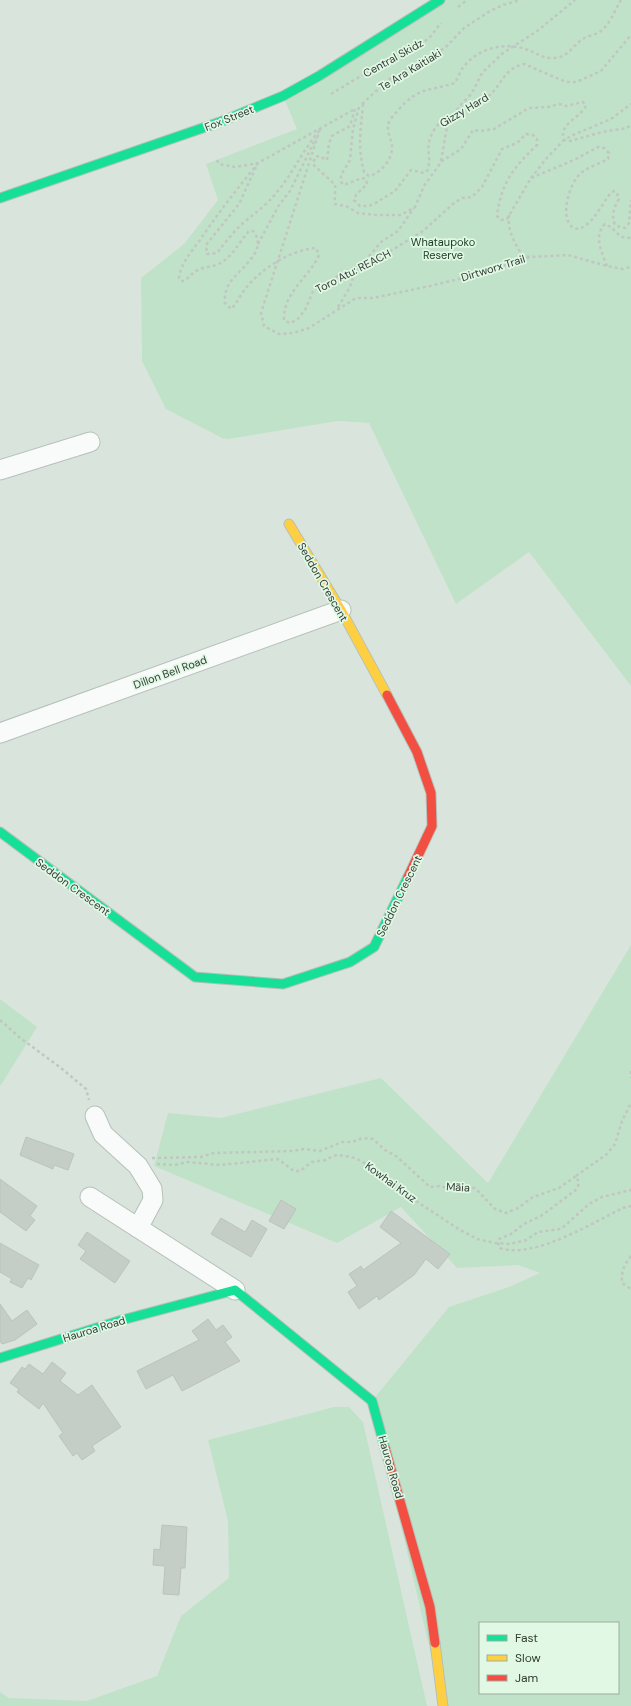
<svg xmlns="http://www.w3.org/2000/svg" width="631" height="1706" font-family="'DM Sans',sans-serif">
  <style>
    .green { fill: #c0e2c8; fill-rule: evenodd }
    .building { fill: #c4cec7; stroke: #bac4bd }
    .lines { fill: none; stroke-linecap: round; stroke-linejoin: round }
    .street-casing { stroke: #b6c0b8; stroke-width: 21 }
    .fast-casing { stroke: #b6c0b8; stroke-width: 11 }
    .slow-casing { stroke: #b6c0b8; stroke-width: 11 }
    .jam-casing { stroke: #b6c0b8; stroke-width: 11 }
    .path { stroke: #c1c6c3; stroke-width: 2.5; stroke-dasharray: 3 3; stroke-linecap: butt }
    .street { stroke: #f9fbfa; stroke-width: 19 }
    .fast { stroke: #16e098; stroke-width: 9 }
    .slow { stroke: #ffcf43; stroke-width: 9 }
    .jam { stroke: #f24e42; stroke-width: 9 }
    .labels { text-anchor: middle; stroke-width: 3.5; stroke-linejoin: round; paint-order: stroke }
    .street-label { font-size: 11px; fill: #333c35; stroke: #e1f8e5 }
    .park-label { font-size: 11px; fill: #163a21; stroke: #e1f8e5 }
  </style>
  <rect width="100%" height="100%" fill="#d9e5dc"/>
  <g class="green">
    <polygon points="435,0 631,0 631,686 529,552 456,604 369,423 337,421 228,439 225,438 224,439 166,409 142,361 141,278 184,244 218,200 206,164 297,129 283,96"/>
    <path d="M 631,945 L 631,1706 L 443,1706 L 372,1401 L 449,1307 L 509,1287 L 540,1273 L 518,1265 L 457,1268 L 401,1207 L 337,1243 L 154,1166 L 168,1113 L 221,1118 L 381,1078 L 488,1183 ZM 480,1623 L 618,1623 L 618,1693 L 480,1693 Z"/>
    <polygon points="0,999 37,1027 1,1085 0,1085"/>
    <polygon points="334,1407 349,1407 363,1422 427,1706 0,1706 0,1692 9,1698 87,1701 157,1676 181,1616 229,1578 228,1521 208,1440"/>
  </g>
  <g class="building">
    <polygon points="26,1137 74,1154 68,1170 54,1165 53,1169 20,1155"/>
    <polygon points="0,1179 37,1206 30,1216 35,1220 26,1231 0,1212"/>
    <polygon points="281,1200 296,1209 284,1229 269,1221"/>
    <polygon points="391,1211 450,1254 438,1269 426,1259 414,1275 379,1300 377,1296 359,1309 348,1292 357,1286 349,1274 361,1266 363,1270 401,1243 380,1227"/>
    <polygon points="221,1218 245,1232 252,1220 267,1229 251,1257 211,1234"/>
    <polygon points="87,1232 130,1261 115,1283 80,1259 86,1251 78,1245"/>
    <polygon points="0,1243 39,1265 31,1280 28,1278 22,1288 10,1282 12,1279 0,1272"/>
    <polygon points="0,1304 12,1321 27,1310 37,1324 15,1340 2,1344 0,1341"/>
    <polygon points="208,1319 216,1330 223,1325 232,1337 225,1342 240,1361 182,1391 173,1375 146,1389 137,1371 199,1340 192,1331"/>
    <polygon points="52,1362 66,1373 60,1381 78,1395 92,1385 121,1427 92,1446 95,1451 82,1460 77,1453 73,1456 59,1436 63,1433 43,1403 39,1409 17,1392 19,1389 10,1383 22,1367 25,1369 29,1364 43,1374"/>
    <polygon points="162,1525 187,1527 185,1568 181,1568 179,1595 163,1594 165,1566 153,1565 154,1549 160,1550"/>
  </g>
  <g class="lines">
    <g class="street-casing">
      <g id="street">
        <polyline points="0,470 90,442"/>
        <polyline points="0,733 341,610"/>
        <polyline points="95,1116 103,1134 138,1166 152,1189 153,1200 138,1228"/>
        <polyline points="90,1197 235,1290"/>
      </g>
    </g>
    <g class="fast-casing">
      <g id="fast">
        <polyline points="0,198 220,122 283,96 319,76 440,0"/>
        <polyline points="0,832 195,977 283,984 350,962 374,947 408,877"/>
        <polyline points="0,1358 122,1320 235,1290 372,1401 385,1448"/>
      </g>
    </g>
    <g class="slow-casing">
      <g id="slow">
        <polyline points="289,524 341,610 387,695"/>
        <polyline points="435,1643 443,1706"/>
      </g>
    </g>
    <g class="jam-casing">
      <g id="jam">
        <polyline points="387,695 417,752 431,793 432,826 408,877"/>
        <polyline points="385,1448 430,1607 435,1643"/>
      </g>
    </g>
    <g class="path">
      <polyline points="458,7 467,0"/>
      <polyline points="331,94 374,68 398,55 418,47 430,37 441,23"/>
      <polyline points="362,104 388,80 445,48 464,28 490,11 503,5 520,0"/>
      <path d="M 363,104 C 361,129 357,145 364,172 L 369,176 C 381,173 393,159 392,146 C 391,138 386,131 389,122 C 391,118 395,114 398,110 C 420,86 427,92 455,83 C 458,77 461,69 466,64 C 480,48 505,42 525,49 C 536,52 542,59 554,58 C 568,57 572,47 581,40 C 587,36 596,35 601,31 C 610,24 615,10 621,0"/>
      <path d="M 359,107 L 353,129 L 350,160 L 341,175 L 341,182 L 344,185 L 362,178 L 366,179 L 367,184 L 356,195 L 354,200 L 360,206 L 368,206 L 374,204 L 395,191 L 411,170 L 424,173 L 427,171 C 433,156 423,149 434,130 C 442,116 460,113 473,107 C 478,105 482,101 486,98 C 502,87 502,69 524,64 L 566,82 L 575,82 L 581,80 L 601,71 L 631,35"/>
      <path d="M 355,109 L 350,126 L 332,136 L 329,143 L 327,160 L 319,156 L 315,157 L 313,164 C 317,169 334,183 335,185 C 336,190 334,198 335,204 L 346,206 L 358,213 L 376,215 L 401,215 L 415,207 L 424,186 L 442,161 L 461,149 L 473,130 L 480,131 L 494,129 L 529,108 L 548,107 L 559,104 L 566,106 L 583,102 L 586,106 C 580,118 558,124 564,140 L 570,141 L 602,132 L 627,128 L 631,125"/>
      <polyline points="320,129 261,313 264,326 279,334 293,333 309,328 356,298 373,298 430,286 475,275 530,257 568,255 607,266 623,269 631,267"/>
      <polyline points="217,160 219,164 235,167 258,163 355,109"/>
      <polyline points="441,161 447,127 459,107 472,93 482,73 503,53 536,32 575,0"/>
      <path d="M 258,163 C 238,188 218,213 200,240 C 191,252 181,263 179,278 L 181,281 L 183,281 C 189,279 192,272 198,270 C 204,267 210,267 216,265 C 232,259 238,243 249,231 L 253,231 C 270,251 238,269 229,284 C 226,290 224,296 225,303 L 231,309 C 237,303 240,296 245,289 C 261,269 290,250 316,248 L 319,255 C 309,278 283,292 284,320 L 290,323 L 297,320 L 305,310 L 314,289 L 349,270 L 376,260 L 423,231 L 453,204 L 462,198 L 472,197 L 482,187 L 502,149 L 517,143 L 526,134 L 533,135 L 537,139 L 537,145 C 513,168 501,183 497,216 L 501,220 L 507,219 L 531,178 L 574,160 L 598,147 L 604,148 L 609,153 L 608,159 C 601,163 586,168 581,173 C 570,181 558,220 574,228 C 579,230 582,228 586,225 C 596,218 602,204 610,194 L 614,191 L 617,193 L 619,199 C 614,207 611,215 615,225 L 620,227 L 625,228 L 629,223 L 631,200"/>
      <path d="M 256,167 L 239,204 L 206,245 L 207,254 L 217,253 C 225,243 233,232 243,223 C 255,213 267,205 277,192 C 293,173 303,150 319,131"/>
      <polyline points="531,178 546,159 564,140 573,135 611,119 631,104"/>
      <path d="M 509,215 C 507,230 515,244 523,256 L 530,257"/>
      <polyline points="258,244 279,205 290,191 316,138"/>
      <path d="M 607,266 C 602,253 593,235 605,224 L 612,228 L 621,237 L 631,238"/>
      <polyline points="338,307 350,287 354,274 381,242 398,231 414,208"/>
      <polyline points="0,1020 19,1037 61,1068 86,1089 89,1100"/>
      <polyline points="631,1071 631,1078"/>
      <path d="M 152,1158 L 201,1157 L 214,1153 L 293,1151 L 304,1149 L 320,1151 L 342,1142 L 352,1142 L 363,1138 L 373,1139 L 385,1150 L 396,1156 L 430,1187 L 440,1186 L 451,1189 L 475,1188 L 495,1209 L 506,1213 L 518,1208 L 533,1197 L 559,1188 L 576,1176 L 579,1183 L 577,1189 L 541,1216 L 524,1224 L 511,1234 L 499,1239 L 498,1243 L 500,1248 C 533,1260 594,1222 623,1208 L 631,1206"/>
      <polyline points="157,1164 175,1165 187,1162 220,1165 278,1159 294,1171 300,1171 312,1162 326,1160 333,1156 339,1155 355,1158 368,1165 416,1201 457,1228 477,1239 495,1243 510,1244 526,1240 538,1232 561,1229 589,1204 602,1197 631,1190"/>
      <polyline points="576,1176 607,1154 615,1144 622,1121 631,1103"/>
      <path d="M 631,1256 C 624,1265 621,1272 622,1283 L 631,1289"/>
    </g>
    <use href="#street" class="street"/>
    <use href="#fast" class="fast"/>
    <use href="#slow" class="slow"/>
    <use href="#jam" class="jam"/>
  </g>
  <g class="labels">
    <g class="street-label">
      <text transform="translate(393 58) rotate(-29)" y="4">Central Skidz</text>
      <text transform="translate(410 70) rotate(-31)" y="4">Te Ara Kaitiaki</text>
      <text transform="translate(464 110) rotate(-31)" y="4">Gizzy Hard</text>
      <text transform="translate(229 118) rotate(-22)" y="4">Fox Street</text>
      <text transform="translate(493 268) rotate(-17)" y="4">Dirtworx Trail</text>
      <text transform="translate(353 271) rotate(-27)" y="4">Toro Atu: REACH</text>
      <text transform="translate(323 582) rotate(60)" y="4">Seddon Crescent</text>
      <text transform="translate(170 672) rotate(-20)" y="4">Dillon Bell Road</text>
      <text transform="translate(73 887) rotate(36)" y="4">Seddon Crescent</text>
      <text transform="translate(399 896) rotate(-64)" y="4">Seddon Crescent</text>
      <text transform="translate(391 1182) rotate(36)" y="4">Kowhai Kruz</text>
      <text transform="translate(458 1187) rotate(3)" y="4">Māia</text>
      <text transform="translate(94 1329) rotate(-17)" y="4">Hauroa Road</text>
      <text transform="translate(391 1467) rotate(74)" y="4">Hauroa Road</text>
    </g>
    <g class="park-label">
      <text x="443" y="246">Whataupoko<tspan x="443" dy="13">Reserve</tspan></text>
    </g>
  </g>
  <rect x="479" y="1622" width="140" height="72" fill="#e1f8e5" stroke="#9bad9f"/>
  <rect x="487" y="1635" width="20" height="6" fill="#16e098" stroke="#9bad9f"/>
  <text x="515" y="1642" font-size="12" fill="#333c35">Fast</text>
  <rect x="487" y="1655" width="20" height="6" fill="#ffcf43" stroke="#9bad9f"/>
  <text x="515" y="1662" font-size="12" fill="#333c35">Slow</text>
  <rect x="487" y="1675" width="20" height="6" fill="#f24e42" stroke="#9bad9f"/>
  <text x="515" y="1682" font-size="12" fill="#333c35">Jam</text>
</svg>
